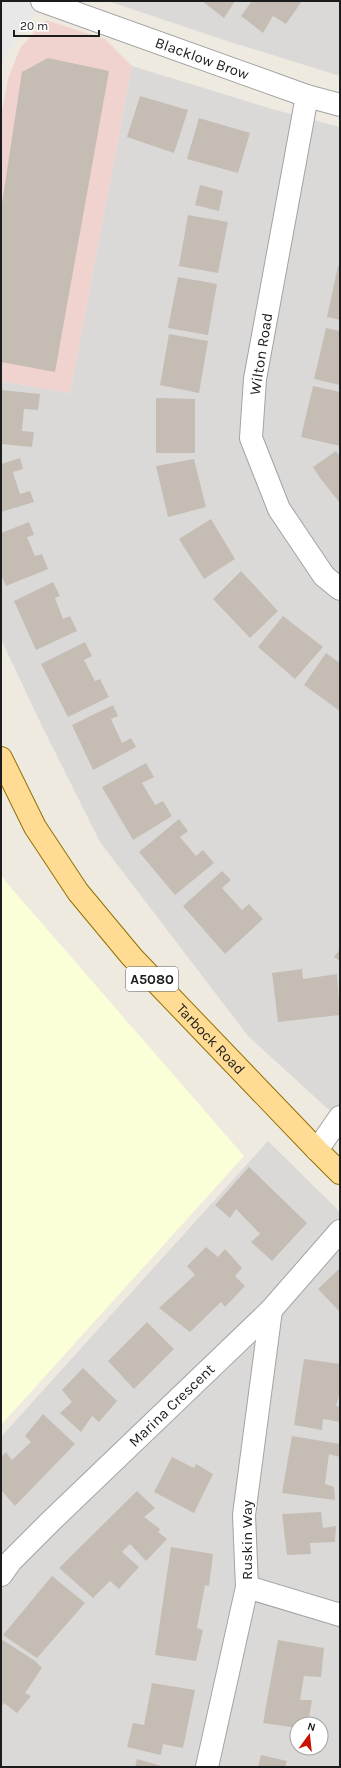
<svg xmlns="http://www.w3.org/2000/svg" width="341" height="1768" font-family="Karla,sans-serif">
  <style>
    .residential { fill: #dad9d8; fill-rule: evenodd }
    .commercial { fill: #f0d3ce }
    .education { fill: #fbffd8 }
    .parking { fill: #e8e8e8 }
    .building { fill: #c5bdb4 }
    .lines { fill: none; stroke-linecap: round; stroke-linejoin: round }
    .minor-casing { stroke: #a3a3a3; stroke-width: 24 }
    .primary-casing { stroke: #937000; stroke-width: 24 }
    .minor { stroke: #fff; stroke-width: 22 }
    .primary { stroke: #ffdb94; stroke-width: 22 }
    .labels { text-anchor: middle; stroke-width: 3; stroke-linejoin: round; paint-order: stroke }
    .shield { fill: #fff; stroke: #606060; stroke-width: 1 }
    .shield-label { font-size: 14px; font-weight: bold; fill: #1c1c1c }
    .street-label { font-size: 15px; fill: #1c1c1c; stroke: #fff }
  </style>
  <rect width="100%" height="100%" fill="#eeeae0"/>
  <g class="residential">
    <polygon points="108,1 340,1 340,76 227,41"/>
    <polygon points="132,66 272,109 340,127 340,1120 248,1036 100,842 40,722 1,639 1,381 70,393"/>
    <path d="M 268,1141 L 340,1212 L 340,1767 L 1,1767 L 1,1437 ZM 297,1724 L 321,1724 L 321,1748 L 297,1748 Z"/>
  </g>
  <polygon class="commercial" points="46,20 105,39 132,66 70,393 1,381 1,116 8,79 20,48"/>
  <polygon class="education" points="1,874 6,882 244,1156 1,1425"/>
  <polygon class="parking" points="1,1 43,1 1,64"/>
  <g class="building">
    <polygon points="202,1 235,1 224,18"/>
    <polygon points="252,1 302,1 286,24 273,16 263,33 241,16"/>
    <polygon points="48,58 109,71 55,372 1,362 1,210 22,72"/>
    <polygon points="140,96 188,110 174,153 127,137"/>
    <polygon points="199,118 250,133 238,173 187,159"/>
    <polygon points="200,185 223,191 219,211 195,205"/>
    <polygon points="188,215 228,222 218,273 179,266"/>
    <polygon points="338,266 340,266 340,320 327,317"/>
    <polygon points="178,277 217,284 208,335 168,328"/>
    <polygon points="326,328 340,331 340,385 314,379"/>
    <polygon points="169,334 208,341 199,393 160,385"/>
    <polygon points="313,386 340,392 340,446 301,437"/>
    <polygon points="1,390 40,394 38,410 24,409 22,431 34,432 32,447 1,444"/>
    <polygon points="156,398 195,399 195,453 156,453"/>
    <polygon points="336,451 340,457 340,503 320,478 313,467"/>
    <polygon points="20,458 23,469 13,472 16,482 20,494 30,491 34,502 1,512 1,464"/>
    <polygon points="194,459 206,507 168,517 156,466"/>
    <polygon points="211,519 235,559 204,579 179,539"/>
    <polygon points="29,522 34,535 27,537 32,549 35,556 42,554 48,569 6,586 1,575 1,533"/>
    <polygon points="241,571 278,611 250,638 213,599"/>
    <polygon points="53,582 60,596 55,598 63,619 70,616 77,631 36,650 14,601"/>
    <polygon points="283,616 323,647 295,679 258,647"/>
    <polygon points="85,642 92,656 84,660 95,681 100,679 109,697 68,717 41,664"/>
    <polygon points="326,653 340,663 340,711 304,685"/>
    <polygon points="113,705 118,716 111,719 122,743 131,738 136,747 93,770 72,725"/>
    <polygon points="146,763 154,777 142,783 155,805 163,801 172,816 133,840 102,787"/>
    <polygon points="179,819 188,831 180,837 196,856 203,850 214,863 175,895 139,852"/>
    <polygon points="222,871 231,880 222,888 242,910 249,904 263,919 225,954 183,906"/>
    <polygon points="340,949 340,961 334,957"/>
    <polygon points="302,969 303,979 337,974 340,1015 278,1022 272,973"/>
    <polygon points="249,1167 307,1223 272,1261 251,1242 260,1234 236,1209 230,1218 215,1205"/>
    <polygon points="206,1247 218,1257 225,1249 242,1268 235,1276 245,1286 225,1307 221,1302 190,1332 159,1308 195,1275 187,1266"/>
    <polygon points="340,1268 340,1312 318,1289"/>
    <polygon points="147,1322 174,1349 134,1389 108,1361"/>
    <polygon points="304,1359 340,1364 340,1392 336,1406 340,1407 340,1422 323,1419 322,1430 294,1425"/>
    <polygon points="83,1368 117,1401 99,1422 92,1416 81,1432 60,1413 72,1402 62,1390"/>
    <polygon points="43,1414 75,1444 15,1506 1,1490 1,1457 6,1452 12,1460 31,1442 25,1436"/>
    <polygon points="292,1436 340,1444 340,1457 329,1454 325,1484 334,1487 335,1500 282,1493"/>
    <polygon points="172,1457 194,1468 196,1464 213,1474 194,1513 154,1492"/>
    <polygon points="137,1491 155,1508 144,1517 160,1529 158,1532 167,1539 146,1561 130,1544 122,1552 139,1567 119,1589 110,1581 93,1598 59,1568"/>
    <polygon points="321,1512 323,1528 336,1526 335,1542 310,1543 311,1554 287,1555 282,1514"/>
    <polygon points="171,1547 213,1554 209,1586 205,1585 197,1628 203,1630 196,1661 155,1655"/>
    <polygon points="52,1576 85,1603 37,1658 3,1635"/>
    <polygon points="1,1639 35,1661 42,1668 25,1693 31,1696 17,1713 4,1703 1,1707"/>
    <polygon points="278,1640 324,1648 321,1677 304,1676 300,1700 312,1700 308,1724 297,1724 297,1728 263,1723"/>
    <polygon points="152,1683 195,1690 183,1748 163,1744 161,1755 127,1747 133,1723 144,1725"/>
    <polygon points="261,1755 287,1761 285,1767 258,1767"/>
    <polygon points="137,1759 165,1767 135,1767"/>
  </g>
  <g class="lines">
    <g class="minor-casing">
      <g id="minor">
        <path id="s1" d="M 42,1 L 307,96 L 340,105"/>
        <polyline points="307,96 255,379 251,438 279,509 324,576 340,589"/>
        <polyline points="317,1150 340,1117"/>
        <path id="s2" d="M 1,1575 L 11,1561 L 51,1521 L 271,1310 L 340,1231"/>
        <polyline points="247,1587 340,1615"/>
        <polyline points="207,1767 247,1587 244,1515 271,1310"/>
      </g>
    </g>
    <g class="primary-casing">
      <g id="primary">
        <path id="s3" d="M 1,758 L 35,827 L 78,892 L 132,957 L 317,1150 L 340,1173"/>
      </g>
    </g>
    <use href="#minor" class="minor"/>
    <use href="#primary" class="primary"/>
  </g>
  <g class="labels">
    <rect class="shield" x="126" y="967" width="52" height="24" rx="3"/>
    <g class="shield-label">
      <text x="152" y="984">A5080</text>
    </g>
    <g class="street-label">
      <text dy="5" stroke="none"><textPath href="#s1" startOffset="170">Blacklow Brow</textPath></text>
      <text transform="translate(261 354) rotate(-81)" y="5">Wilton Road</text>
      <text dy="5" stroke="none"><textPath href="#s3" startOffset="353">Tarbock Road</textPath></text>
      <text dy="5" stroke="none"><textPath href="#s2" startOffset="241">Marina Crescent</textPath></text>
      <text transform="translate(247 1540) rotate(-90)" y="5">Ruskin Way</text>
    </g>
  </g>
  <rect width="341" height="1768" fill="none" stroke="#1c1c1c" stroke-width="4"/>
  <g transform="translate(309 1736) rotate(15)"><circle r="19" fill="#ffffff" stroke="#a4a4a4"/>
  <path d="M0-3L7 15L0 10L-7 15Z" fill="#c71200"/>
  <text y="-6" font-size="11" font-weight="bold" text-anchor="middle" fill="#1c1c1c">N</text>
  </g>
  <path d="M14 30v6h85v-6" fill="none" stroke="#1c1c1c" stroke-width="2"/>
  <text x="20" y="30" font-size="12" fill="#1c1c1c" stroke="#ffffff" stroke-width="3" paint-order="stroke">20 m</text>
</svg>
